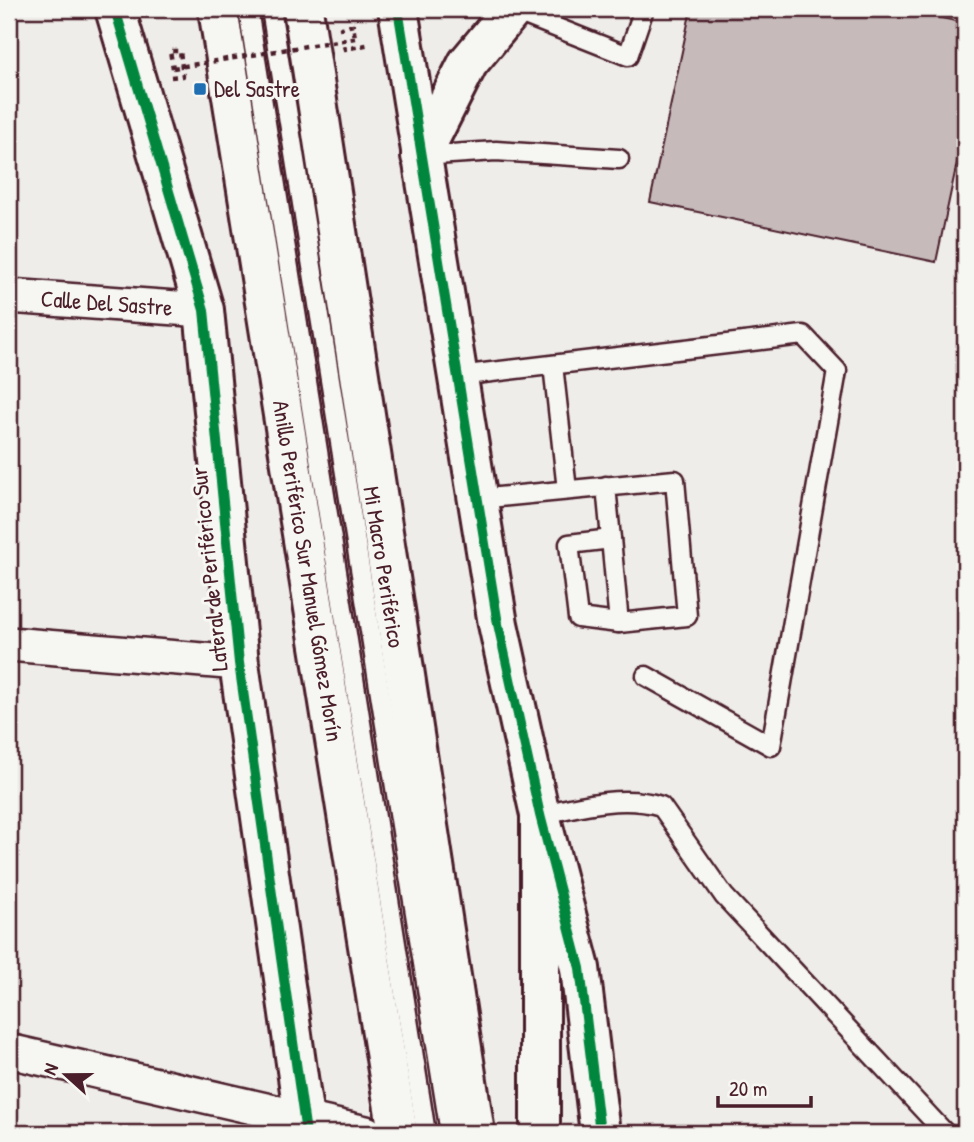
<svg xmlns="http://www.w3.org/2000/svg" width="974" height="1142" font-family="'Patrick Hand',sans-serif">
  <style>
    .building { fill: #c6babb; stroke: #4a1f2b; stroke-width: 2 }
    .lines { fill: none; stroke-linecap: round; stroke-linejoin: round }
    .lane-casing { stroke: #4a1f2b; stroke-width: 23 }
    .street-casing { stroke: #4a1f2b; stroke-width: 38 }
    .secondary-casing { stroke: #4a1f2b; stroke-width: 44 }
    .highway-casing { stroke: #4a1f2b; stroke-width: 44 }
    .path { stroke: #4a1f2b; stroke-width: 4.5; stroke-dasharray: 5 5; stroke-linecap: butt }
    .lane { stroke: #f6f6f2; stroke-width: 18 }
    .street { stroke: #f6f6f2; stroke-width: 33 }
    .secondary { stroke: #f6f6f2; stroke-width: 38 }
    .highway { stroke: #f6f6f2; stroke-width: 38 }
    .path-bridge { stroke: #4a1f2b; stroke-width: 4.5; stroke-dasharray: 5 5; stroke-linecap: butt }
    .cycleway-casing { stroke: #f6f6f2; stroke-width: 15 }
    .cycleway { stroke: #00873e; stroke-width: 10 }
    .poi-dot { fill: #1f6fb2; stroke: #f6f6f2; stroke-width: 2.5 }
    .labels { text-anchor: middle; stroke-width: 6; stroke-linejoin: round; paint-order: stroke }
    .poi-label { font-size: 23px; fill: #4a1f2b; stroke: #f6f6f2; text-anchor: start }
    .street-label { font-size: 23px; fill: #4a1f2b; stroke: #f6f6f2 }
  </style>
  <rect width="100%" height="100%" fill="#efedea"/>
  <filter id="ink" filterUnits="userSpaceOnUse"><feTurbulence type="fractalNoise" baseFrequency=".0143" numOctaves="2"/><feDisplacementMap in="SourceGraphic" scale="14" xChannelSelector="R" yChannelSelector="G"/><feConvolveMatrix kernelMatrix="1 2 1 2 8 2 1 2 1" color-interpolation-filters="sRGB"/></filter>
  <g filter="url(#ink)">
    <polygon class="building" points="691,9 900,9 965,23 965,125 936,262 650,202"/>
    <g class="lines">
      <g class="lane-casing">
        <g id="lane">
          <polyline points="248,9 426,1133"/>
          <polyline points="271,9 450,1133"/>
          <polyline points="512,10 628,56 644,9"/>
          <polyline points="421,156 496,151 619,159"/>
          <polyline points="553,365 567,490"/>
          <polyline points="458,376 803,335 837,371 771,746 646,676"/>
          <polyline points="478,499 675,480 687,616 619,623 606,486"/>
          <polyline points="611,539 569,544 578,618 619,623"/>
          <path d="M 540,815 C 578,806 623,794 661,806 L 724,896 L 945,1133"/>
        </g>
      </g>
      <g class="street-casing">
        <g id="street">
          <path id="s1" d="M 9,296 L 204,310"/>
          <polyline points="9,644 239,663"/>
          <polyline points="9,1051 366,1133"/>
        </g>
      </g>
      <g class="secondary-casing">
        <g id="secondary">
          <polyline points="115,9 204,310 239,663 306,1133"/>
          <polyline points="398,9 498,624 540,815 580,968 600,1133"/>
          <polyline points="421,156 468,63 513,9"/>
        </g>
      </g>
      <g class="highway-casing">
        <g id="highway">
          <path id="s2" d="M 218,9 L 398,1133"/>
          <polyline points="303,9 475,1133"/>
          <polyline points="540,815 540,1133"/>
        </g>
      </g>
      <g class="path">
        <polyline points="342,30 341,28 353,25 355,38"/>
        <polyline points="344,46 345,49 371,44"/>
        <polyline points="171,77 183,76 180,51 170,51 173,68"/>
      </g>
      <use href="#lane" class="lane"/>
      <use href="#street" class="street"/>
      <use href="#secondary" class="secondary"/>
      <use href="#highway" class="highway"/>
      <polyline class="path-bridge" points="173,68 355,38"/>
      <g class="cycleway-casing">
        <g id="cycleway">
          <polyline points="115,9 204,310 239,663 306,1133"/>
          <polyline points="398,9 498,624 540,815 580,968 600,1133"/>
        </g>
      </g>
      <use href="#cycleway" class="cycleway"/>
    </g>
  </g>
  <rect class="poi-dot" x="193" y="82" width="14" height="14" rx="3.5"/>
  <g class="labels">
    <g class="poi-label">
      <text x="214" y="97">Del Sastre</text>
    </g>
    <g class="street-label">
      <text dy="8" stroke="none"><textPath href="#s1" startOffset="98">Calle Del Sastre</textPath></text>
      <text transform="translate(384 567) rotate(81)" y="8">Mi Macro Periférico</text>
      <text transform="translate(209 569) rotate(-96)" y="8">Lateral de Periférico Sur</text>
      <text dy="8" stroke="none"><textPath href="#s2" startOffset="569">Anillo Periférico Sur Manuel Gómez Morín</textPath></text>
    </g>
  </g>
  <rect width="974" height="1142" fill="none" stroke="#f6f6f2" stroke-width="35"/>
  <rect x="18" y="18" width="939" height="1107" fill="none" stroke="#4a1f2b" stroke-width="2.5" filter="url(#ink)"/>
  <g transform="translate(66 1075) rotate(291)" stroke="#f6f6f2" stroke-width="5" paint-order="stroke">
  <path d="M0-5L12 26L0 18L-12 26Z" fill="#4a1f2b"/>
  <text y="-10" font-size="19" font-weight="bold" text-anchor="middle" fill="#4a1f2b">N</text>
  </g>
  <path d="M718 1096v10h93v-10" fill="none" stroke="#4a1f2b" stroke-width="3.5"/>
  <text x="729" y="1096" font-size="21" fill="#4a1f2b" stroke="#f6f6f2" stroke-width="5" paint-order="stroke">20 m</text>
</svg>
